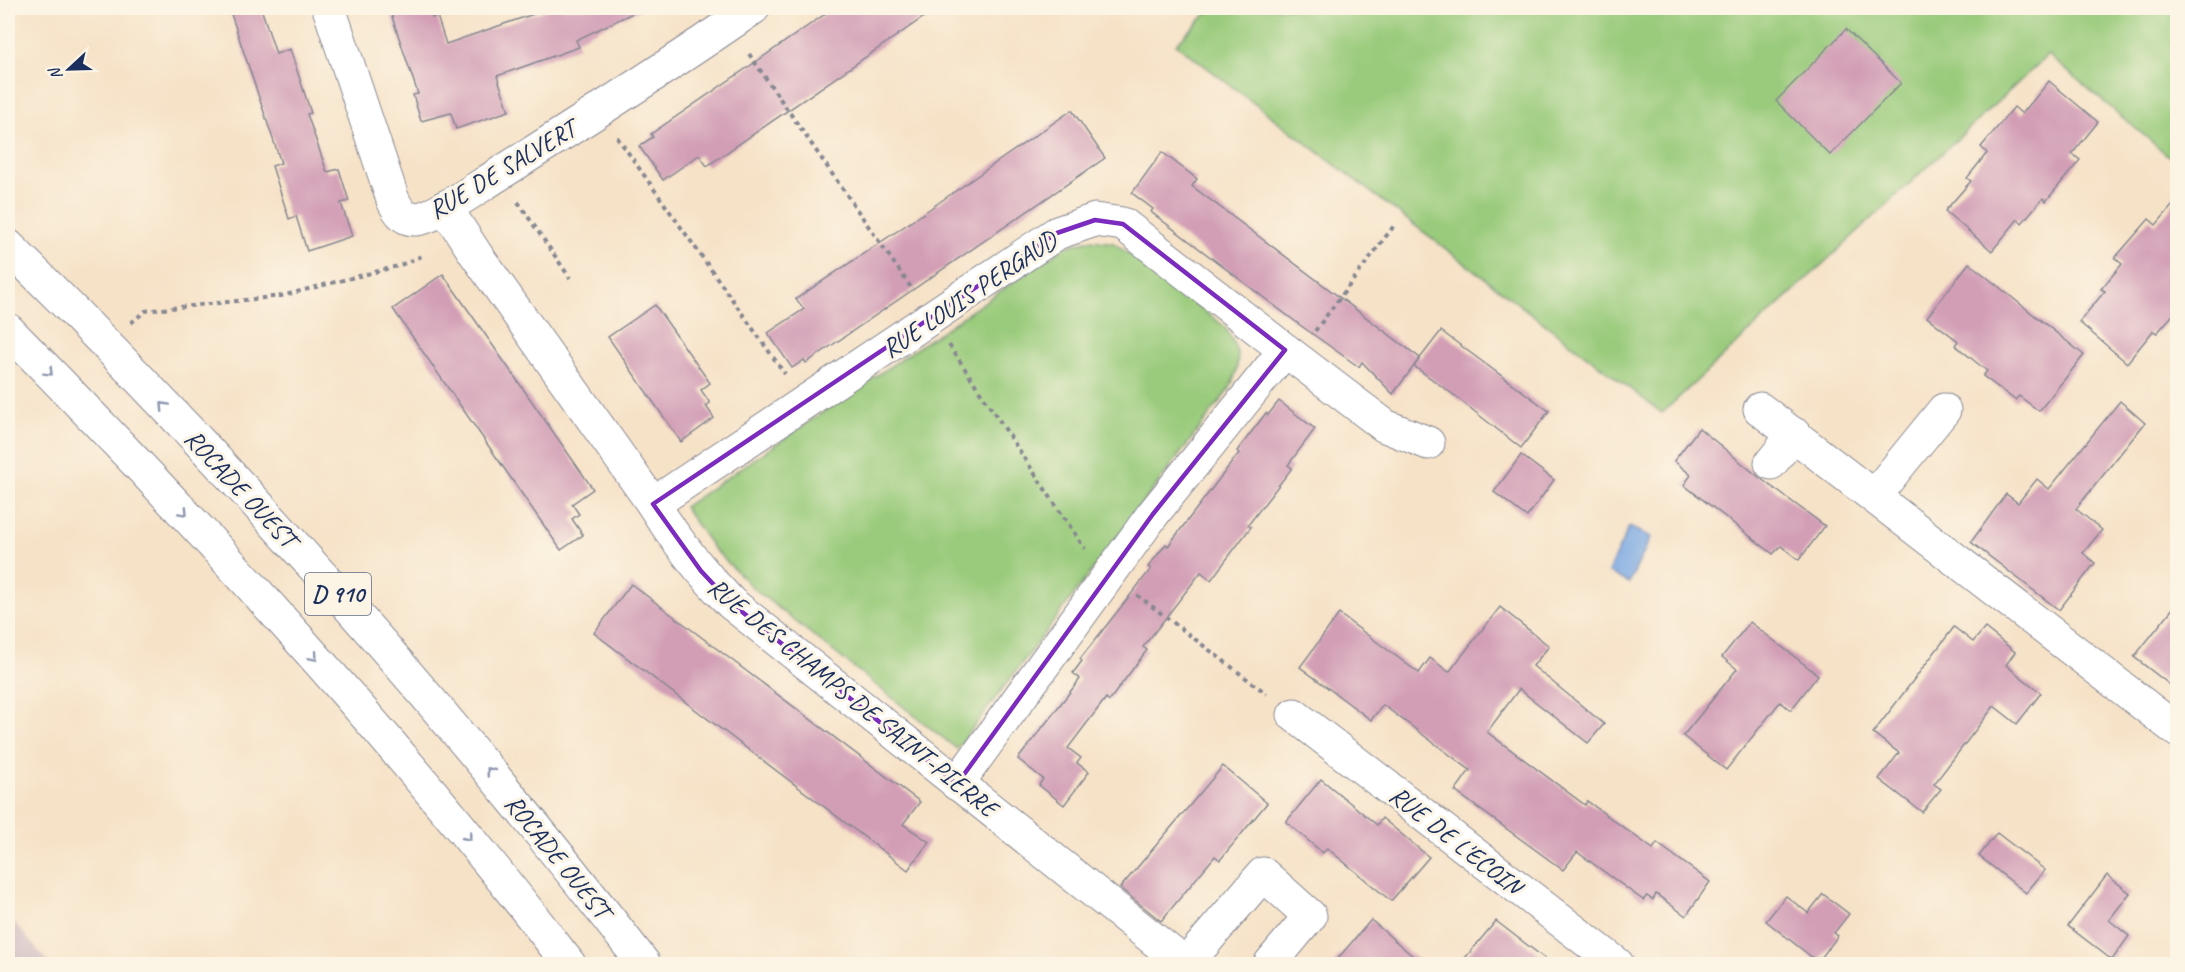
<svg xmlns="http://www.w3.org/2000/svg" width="2185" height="972" font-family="Caveat,sans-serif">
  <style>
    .industrial { fill: #d2bec3 }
    .green { fill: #9acb7b; stroke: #5a7d6c; stroke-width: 1.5 }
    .water { fill: #79a7e2; stroke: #4a6ba0; stroke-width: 1.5 }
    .building { fill: #d29eb6 }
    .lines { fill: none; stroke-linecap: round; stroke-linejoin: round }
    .minor-casing { stroke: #888892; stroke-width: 35 }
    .major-casing { stroke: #888892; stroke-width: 35 }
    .path { stroke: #888892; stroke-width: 4; stroke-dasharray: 4.5 4.5; stroke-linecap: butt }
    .minor { stroke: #fff; stroke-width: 33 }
    .major { stroke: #fff; stroke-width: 33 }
    .oneway { stroke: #8d97ae }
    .marked { fill: none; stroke: #7b2cbf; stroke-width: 4.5; stroke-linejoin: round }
    .labels { text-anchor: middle; stroke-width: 6; stroke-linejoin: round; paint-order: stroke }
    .shield { fill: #fcf5e5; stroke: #5e6a86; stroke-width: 1.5 }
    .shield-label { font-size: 24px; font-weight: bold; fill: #1b2f5e }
    .street-label { font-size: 26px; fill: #1b2f5e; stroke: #fcf5e5 }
  </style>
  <rect width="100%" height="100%" fill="#fcf5e5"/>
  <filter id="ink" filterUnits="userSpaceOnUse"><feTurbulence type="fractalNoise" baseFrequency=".0167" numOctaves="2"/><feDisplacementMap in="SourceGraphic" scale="12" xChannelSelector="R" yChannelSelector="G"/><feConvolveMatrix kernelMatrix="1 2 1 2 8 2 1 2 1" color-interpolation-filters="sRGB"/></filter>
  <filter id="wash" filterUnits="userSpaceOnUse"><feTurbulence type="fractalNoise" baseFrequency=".008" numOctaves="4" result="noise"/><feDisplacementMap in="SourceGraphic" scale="24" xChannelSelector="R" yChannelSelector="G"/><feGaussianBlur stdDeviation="1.35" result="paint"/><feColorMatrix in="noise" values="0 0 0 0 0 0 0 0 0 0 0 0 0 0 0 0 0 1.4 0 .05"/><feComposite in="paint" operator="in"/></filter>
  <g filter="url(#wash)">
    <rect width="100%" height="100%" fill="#f6e2c7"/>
    <polygon class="industrial" points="8,915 49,964 8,964"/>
    <g class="green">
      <polygon points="1212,8 2177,8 2177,163 2048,55 1662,413 1176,44"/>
      <path d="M 1090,240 L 1114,243 L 1224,326 C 1240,349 1242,362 1230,388 L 957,749 L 753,588 L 713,548 L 684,507 L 1065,247 Z"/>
    </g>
    <polygon class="water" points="1629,527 1651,537 1629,583 1608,572"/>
    <g id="blocks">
      <g class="building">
        <polygon points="229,8 261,8 276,54 290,49 311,113 307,114 327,172 339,169 349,201 341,203 352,236 307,251 296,216 289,219 272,166 281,163"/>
        <polygon points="389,8 429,8 432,18 437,16 446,44 551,8 643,8 576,40 579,47 497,76 509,111 456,129 451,113 421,121 413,95 418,94"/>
        <polygon points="834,8 937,8 707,166 699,155 663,180 639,146 653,137 651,134"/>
        <polygon points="1846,29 1901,83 1830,155 1776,101"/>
        <polygon points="2049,81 2098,122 2072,154 2080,160 2046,201 2043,198 2022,223 2018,219 1992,251 1945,211 1971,181 1967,178 1987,153 1981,147 2014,107 2022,114"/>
        <polygon points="1072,110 1105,158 806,363 804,360 792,368 768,333 804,309 796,299 921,215"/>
        <polygon points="1162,152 1197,179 1192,186 1420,358 1393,394 1362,362 1359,367 1300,325 1151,212 1153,209 1132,193"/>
        <polygon points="2178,199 2178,309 2157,333 2153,331 2127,363 2079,322 2105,291 2101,289 2122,264 2115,258 2149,219 2156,225"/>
        <polygon points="1969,263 2084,355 2039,411 2019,396 2015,400 1983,376 1987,371 1955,345 1958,341 1927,317"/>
        <polygon points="443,274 593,489 572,504 579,514 572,519 583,535 561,550 393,309"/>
        <polygon points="655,305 710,383 701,390 710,403 706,406 714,418 681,442 608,337"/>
        <polygon points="1441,331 1549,411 1521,448 1451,393 1414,366"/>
        <polygon points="1279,401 1315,429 1288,465 1292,468 1248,525 1251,527 1211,580 1201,572 1143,647 1147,650 1109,701 1106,698 1068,748 1081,758 1077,763 1089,772 1064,805 1039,785 1043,779 1018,759 1080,679 1073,673 1082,661 1080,659 1151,569 1148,567 1166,544 1168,546 1239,453 1237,451 1266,413 1268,415"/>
        <polygon points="2120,401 2145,423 2076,509 2102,530 2083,553 2095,563 2059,610 1971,542 2006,494 2018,503 2037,479 2049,489"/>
        <polygon points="1699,428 1760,478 1825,526 1799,560 1781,546 1773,554 1684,485 1691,475 1674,461"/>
        <polygon points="1521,455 1554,480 1527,517 1494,492"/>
        <polygon points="631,584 920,802 903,824 929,842 908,870 594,633"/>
        <polygon points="2178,602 2178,691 2134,657"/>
        <polygon points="1500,607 1549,646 1533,666 1604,724 1588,743 1519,689 1487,732 1585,805 1587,801 1653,849 1657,843 1710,882 1686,916 1656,894 1653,900 1647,896 1643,900 1577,852 1563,870 1455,791 1470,770 1383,705 1371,720 1300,667 1339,614 1419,673 1430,658 1449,672"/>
        <polygon points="1750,622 1818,675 1791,710 1780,702 1726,770 1683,736 1737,669 1722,657"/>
        <polygon points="1954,627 1973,642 1985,628 2015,652 2006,665 2041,693 2017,724 1994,706 1934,784 1941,789 1922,812 1879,779 1899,753 1873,733"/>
        <polygon points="1223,766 1267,803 1220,860 1215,856 1161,921 1120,888"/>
        <polygon points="1321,779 1377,825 1382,818 1429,857 1391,901 1327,848 1323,853 1286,822"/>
        <polygon points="1997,833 2045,870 2026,893 1979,856"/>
        <polygon points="2107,875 2130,893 2109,920 2129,936 2112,960 2068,926"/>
        <polygon points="1823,894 1849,914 1834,933 1838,936 1818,962 1766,921 1786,896 1808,913"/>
        <polygon points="1371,920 1422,964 1333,964"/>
        <polygon points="1496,921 1552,964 1460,964"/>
      </g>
    </g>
  </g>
  <g filter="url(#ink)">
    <use href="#blocks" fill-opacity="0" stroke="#888892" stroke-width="1.5"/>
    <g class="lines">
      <g class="minor-casing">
        <g id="minor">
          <path d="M 329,8 L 393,200 C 398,210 403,220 416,219 C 435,218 478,187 496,176 C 583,121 669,66 753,8"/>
          <path d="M 445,207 L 475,253 L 653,504 C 676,541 701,572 731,603 L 1185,964"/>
          <polyline points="1285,350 1385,426 1428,443"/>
          <polyline points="1760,409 2178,731"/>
          <polyline points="1771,463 1794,434"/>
          <polyline points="1874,496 1944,410"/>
          <polyline points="653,504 1057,233 1095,220 1123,224 1285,350 1153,514 957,784"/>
          <polyline points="1294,715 1617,964"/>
          <polyline points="1186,964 1263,874 1310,916 1270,964"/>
        </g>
      </g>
      <g class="major-casing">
        <g id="major">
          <path d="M 8,246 C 236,470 448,711 644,964"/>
          <path d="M 8,330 C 206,531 397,740 569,964"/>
        </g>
      </g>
      <g class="path">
        <polyline points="749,54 912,289"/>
        <polyline points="617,137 785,374"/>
        <polyline points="518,202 570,278"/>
        <polyline points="131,323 145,311 281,296 398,266 424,255"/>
        <polyline points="1315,331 1396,223"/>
        <polyline points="949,345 1085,549"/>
        <polyline points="1137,595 1267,694"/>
      </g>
      <use href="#minor" class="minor"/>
      <use href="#major" class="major"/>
    </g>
    <defs><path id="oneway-chevron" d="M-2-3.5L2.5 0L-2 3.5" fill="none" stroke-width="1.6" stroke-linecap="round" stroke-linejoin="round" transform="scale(1.5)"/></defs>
    <g class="oneway">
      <use href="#oneway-chevron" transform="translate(49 372) rotate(45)"/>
      <use href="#oneway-chevron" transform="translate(164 406) rotate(-133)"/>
      <use href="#oneway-chevron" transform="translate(184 512) rotate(47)"/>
      <use href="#oneway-chevron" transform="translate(314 657) rotate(49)"/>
      <use href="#oneway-chevron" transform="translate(490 771) rotate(-129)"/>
      <use href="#oneway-chevron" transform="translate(468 837) rotate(51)"/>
    </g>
  </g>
  <path class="marked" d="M 1095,220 L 1123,224 L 1285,350 L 1153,514 L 957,784 L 731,603 L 701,571 L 653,504 L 1057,233 Z"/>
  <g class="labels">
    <rect class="shield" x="305" y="573" width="66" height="42" rx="4.5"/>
    <g class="shield-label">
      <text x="338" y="602">D 910</text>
    </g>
    <g class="street-label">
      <text transform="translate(502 169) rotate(-31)" y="9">RUE DE SALVERT</text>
      <text transform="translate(969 294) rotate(-34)" y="9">RUE LOUIS PERGAUD</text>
      <text transform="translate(241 488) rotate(47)" y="9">ROCADE OUEST</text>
      <text transform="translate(853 697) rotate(39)" y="9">RUE DES CHAMPS DE SAINT-PIERRE</text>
      <text transform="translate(1456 840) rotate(38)" y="9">RUE DE L'ECOIN</text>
      <text transform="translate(558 856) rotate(51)" y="9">ROCADE OUEST</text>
    </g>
  </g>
  <rect width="2185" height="972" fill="none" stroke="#fcf5e5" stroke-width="30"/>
  <g transform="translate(69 69) rotate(248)" stroke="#fcf5e5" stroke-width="4.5" paint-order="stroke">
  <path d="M0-4.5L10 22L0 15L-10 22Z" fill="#1b2f5e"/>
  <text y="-9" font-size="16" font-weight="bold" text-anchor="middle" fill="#1b2f5e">N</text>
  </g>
</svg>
